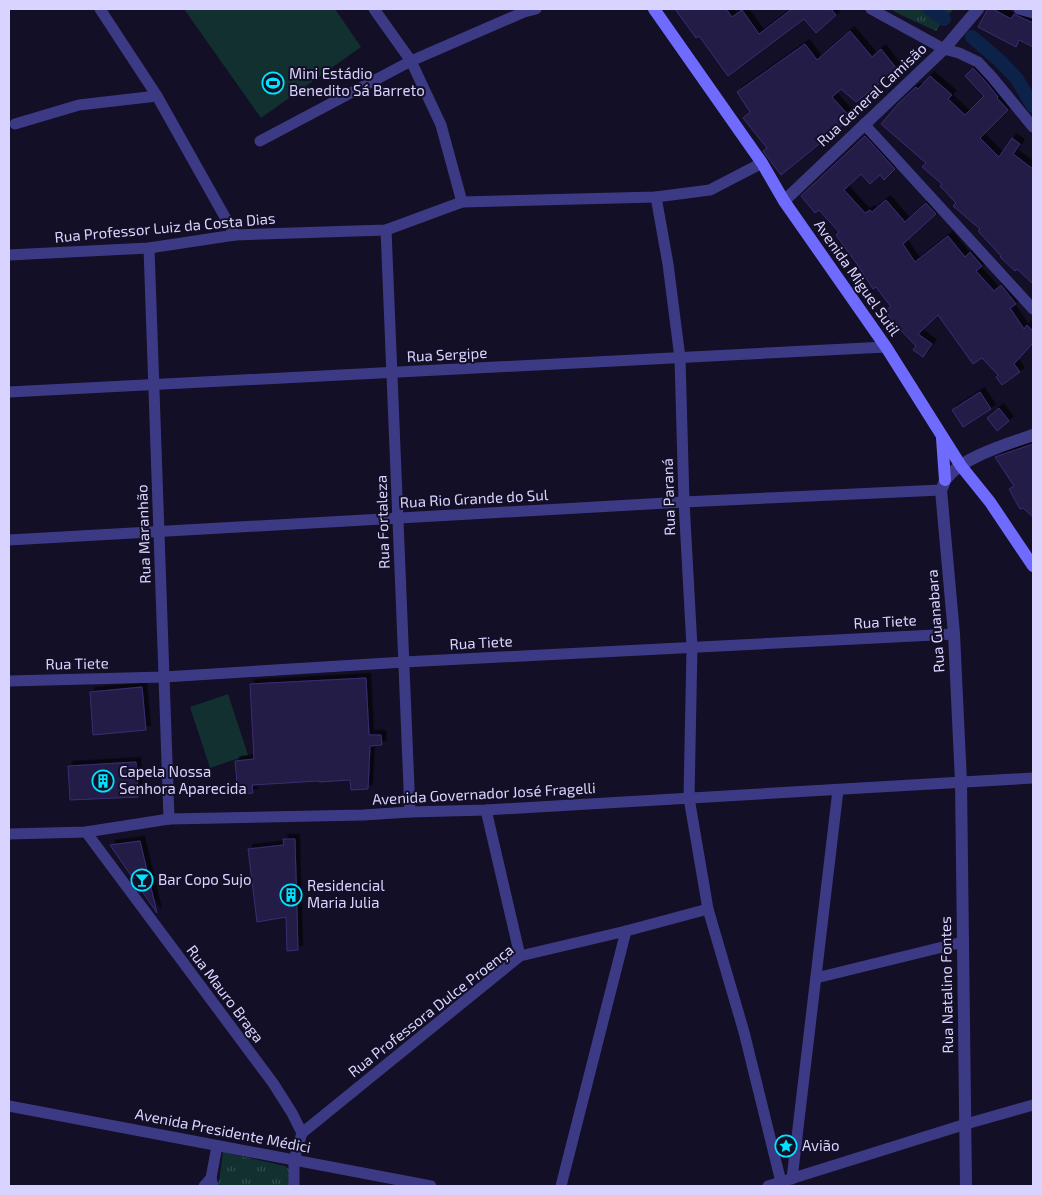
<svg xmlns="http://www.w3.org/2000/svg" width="1042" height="1195" font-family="'Exo 2',sans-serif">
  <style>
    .grass { fill: #12302f }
    .park { fill: url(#park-tufts) }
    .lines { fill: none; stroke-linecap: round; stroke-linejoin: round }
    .canal { stroke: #0c2248; stroke-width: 14 }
    .building { fill: #241b47; stroke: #3b2d73; filter: url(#shadow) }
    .minor { stroke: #3d3a85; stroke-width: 11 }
    .tertiary { stroke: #3d3a85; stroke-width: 12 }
    .secondary { stroke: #6f6bff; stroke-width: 12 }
    .labels { text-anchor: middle; stroke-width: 4; stroke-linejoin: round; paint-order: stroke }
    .poi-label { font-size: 15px; fill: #d9d4ff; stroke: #130f26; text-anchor: start }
    .street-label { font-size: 15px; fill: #d9d4ff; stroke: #130f26 }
  </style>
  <defs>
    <pattern id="park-tufts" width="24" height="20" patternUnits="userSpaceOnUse" patternTransform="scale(1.25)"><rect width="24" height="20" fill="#12302f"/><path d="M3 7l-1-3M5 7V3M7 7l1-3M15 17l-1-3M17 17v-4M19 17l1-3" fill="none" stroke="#344d4e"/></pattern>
    <filter id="shadow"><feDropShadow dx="4.5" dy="-4.5" stdDeviation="0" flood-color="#0009"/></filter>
  </defs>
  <rect width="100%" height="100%" fill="#130f26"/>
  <g class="grass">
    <polygon points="184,9 335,9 361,47 261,118"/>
    <polygon points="228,694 248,755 210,768 190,707"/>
  </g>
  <g class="park">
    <polygon points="890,9 954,9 944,19 936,31 901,15"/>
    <polygon points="223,1152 285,1166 291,1171 290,1185 288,1186 213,1186 219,1182"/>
  </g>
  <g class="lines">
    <g class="canal">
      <polyline points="930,9 944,19"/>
      <polyline points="972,37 1000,61 1017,79 1033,106"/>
    </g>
  </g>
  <g class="building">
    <polygon points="675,9 726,9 732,17 742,10 759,34 792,9 831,9 836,15 816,33 804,19 728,76 699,36 696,38"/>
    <polygon points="988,9 993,9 1011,19 1014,14 1033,23 1033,47 1019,40 1016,47 978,27"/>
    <polygon points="850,31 872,57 881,49 897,69 856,102 841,89 832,97 851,118 781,175 763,151 767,148 743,118 750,112 737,92 805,44 817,60"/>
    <polygon points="973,68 986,82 998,97 997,98 1008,110 980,138 999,157 1012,138 1020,144 1013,154 1033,169 1033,284 1017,269 1015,271 1000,257 1001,256 978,231 980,229 953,206 956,203 940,186 942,184 922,167 926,163 881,124 898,104 916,87 918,89 930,76 952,95 948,99 965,115 984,96 965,76"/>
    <polygon points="865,136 895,169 884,180 880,175 870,184 861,174 844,190 865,213 870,210 872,212 886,200 905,222 926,203 936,214 903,244 915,262 948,236 965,257 970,252 982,266 976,271 994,291 1001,285 1016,304 1010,308 1024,329 1027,325 1033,331 1033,343 1014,364 1020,372 1002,385 996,377 998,375 982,358 973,364 938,315 918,334 932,344 923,357 913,350 916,346 892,321 885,310 891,307 876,287 873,289 857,264 836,235 839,232 819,210 815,213 801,196"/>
    <polygon points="980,392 991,409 963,427 952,410"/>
    <polygon points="999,408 1009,421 997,431 987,418"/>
    <polygon points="1033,444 1033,517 1023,508 1020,509 1009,489 1014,486 995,457"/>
    <polygon points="366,678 369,735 381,735 382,745 370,746 368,789 351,790 350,780 319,782 319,781 252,785 253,793 238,794 235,761 254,759 250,684"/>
    <polygon points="142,687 146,730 93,735 90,692"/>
    <polygon points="136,762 138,797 70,800 68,766"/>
    <polygon points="283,839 295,839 298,950 287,951 286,917 257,922 248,849 284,845"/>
    <polygon points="140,841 157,913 110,845"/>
  </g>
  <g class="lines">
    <g class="minor">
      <polyline points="100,9 157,96 235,235"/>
      <polyline points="374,9 411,61 441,125 462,202"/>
      <polyline points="871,9 944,49 959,53 978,62 992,77 1033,127"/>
      <polyline points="1019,9 1033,13"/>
      <polyline points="15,124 79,105 157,96"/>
      <polyline points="864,124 1033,309"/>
      <polyline points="260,141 411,61 524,12 536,9"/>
      <polyline points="656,197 668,264 680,358 684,502 692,647 689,798 708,909 744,1032 781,1182"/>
      <polyline points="386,230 410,812"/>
      <polyline points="149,248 169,819"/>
      <polyline points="9,255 149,248 235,235 386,230 462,202 656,197 710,190 762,163"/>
      <polyline points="9,392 886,347"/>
      <polyline points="9,540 684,502 941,490"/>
      <polyline points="9,681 164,677 404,662 954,634"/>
      <polyline points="486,810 520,956"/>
      <polyline points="86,832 273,1083 292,1113 302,1133 294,1160 294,1186"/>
      <polyline points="9,834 86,832 169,819 363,815 410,812 486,810 1033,778"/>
      <polyline points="816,978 963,942"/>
      <polyline points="9,1106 431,1186"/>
      <polyline points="302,1133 520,956 626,931 708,909"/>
      <polyline points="211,1178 217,1146"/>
      <polyline points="792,1179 838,790"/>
      <polyline points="204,1186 211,1178 213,1186"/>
      <polyline points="561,1186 626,931"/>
      <polyline points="768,1186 966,1124 1033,1105"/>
    </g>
    <g class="tertiary">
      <polyline points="784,201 944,49 978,9"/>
      <path d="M 966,1186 L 961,782 L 954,634 L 941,490 C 943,487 944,482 946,479 C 962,457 1008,444 1033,435"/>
    </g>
    <g class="secondary">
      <polyline points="654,9 762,163 784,201 886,347 961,466 990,502 1033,566"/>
      <polyline points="942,438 945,480"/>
    </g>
  </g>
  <defs>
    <g id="stadium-ring" transform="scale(1.125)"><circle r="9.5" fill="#130f26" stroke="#00e5ff" stroke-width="1.5"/><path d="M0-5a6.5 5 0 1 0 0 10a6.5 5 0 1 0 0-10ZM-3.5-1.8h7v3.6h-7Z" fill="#00e5ff"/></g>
    <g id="building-ring" transform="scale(1.125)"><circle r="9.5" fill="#130f26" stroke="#00e5ff" stroke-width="1.5"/><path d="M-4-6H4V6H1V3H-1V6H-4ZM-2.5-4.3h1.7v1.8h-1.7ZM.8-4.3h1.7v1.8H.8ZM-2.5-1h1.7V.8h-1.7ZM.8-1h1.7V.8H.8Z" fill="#00e5ff"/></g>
    <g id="bar-ring" transform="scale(1.125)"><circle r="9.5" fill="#130f26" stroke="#00e5ff" stroke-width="1.5"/><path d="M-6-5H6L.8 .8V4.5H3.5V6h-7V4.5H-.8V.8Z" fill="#00e5ff"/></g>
    <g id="sight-ring" transform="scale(1.125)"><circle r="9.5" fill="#130f26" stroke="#00e5ff" stroke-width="1.5"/><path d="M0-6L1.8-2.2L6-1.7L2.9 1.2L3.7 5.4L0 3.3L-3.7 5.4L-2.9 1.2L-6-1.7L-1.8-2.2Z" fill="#00e5ff"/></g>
  </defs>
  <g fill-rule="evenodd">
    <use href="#stadium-ring" x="273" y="83"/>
    <use href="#building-ring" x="103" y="781"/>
    <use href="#bar-ring" x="142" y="880"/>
    <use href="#building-ring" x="291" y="895"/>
    <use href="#sight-ring" x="786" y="1146"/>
  </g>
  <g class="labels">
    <g class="poi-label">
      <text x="289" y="79">Mini Estádio<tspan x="289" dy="17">Benedito Sá Barreto</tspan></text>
      <text x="119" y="777">Capela Nossa<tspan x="119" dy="17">Senhora Aparecida</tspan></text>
      <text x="158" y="885">Bar Copo Sujo</text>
      <text x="307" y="891">Residencial<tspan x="307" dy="17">Maria Julia</tspan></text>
      <text x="802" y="1151">Avião</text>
    </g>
    <g class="street-label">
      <text transform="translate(872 95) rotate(-43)" y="5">Rua General Camisão</text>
      <text transform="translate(165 228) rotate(-5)" y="5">Rua Professor Luiz da Costa Dias</text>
      <text transform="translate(857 278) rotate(55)" y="5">Avenida Miguel Sutil</text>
      <text transform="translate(447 355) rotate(-3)" y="5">Rua Sergipe</text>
      <text transform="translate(669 497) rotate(-92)" y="5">Rua Paraná</text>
      <text transform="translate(474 499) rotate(-3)" y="5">Rua Rio Grande do Sul</text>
      <text transform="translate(383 522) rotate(-92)" y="5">Rua Fortaleza</text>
      <text transform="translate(144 534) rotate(-92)" y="5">Rua Maranhão</text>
      <text transform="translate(936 621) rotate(-94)" y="5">Rua Guanabara</text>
      <text transform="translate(885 622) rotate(-3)" y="5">Rua Tiete</text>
      <text transform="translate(481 643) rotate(-3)" y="5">Rua Tiete</text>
      <text transform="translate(77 664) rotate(-1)" y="5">Rua Tiete</text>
      <text transform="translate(484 794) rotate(-3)" y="5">Avenida Governador José Fragelli</text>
      <text transform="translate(947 985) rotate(-91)" y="5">Rua Natalino Fontes</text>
      <text transform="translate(225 994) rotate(53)" y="5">Rua Mauro Braga</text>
      <text transform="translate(431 1011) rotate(-38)" y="5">Rua Professora Dulce Proença</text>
      <text transform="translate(223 1131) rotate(11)" y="5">Avenida Presidente Médici</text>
    </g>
  </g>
  <rect width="1042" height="1195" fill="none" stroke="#d9d4ff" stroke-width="20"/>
</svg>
